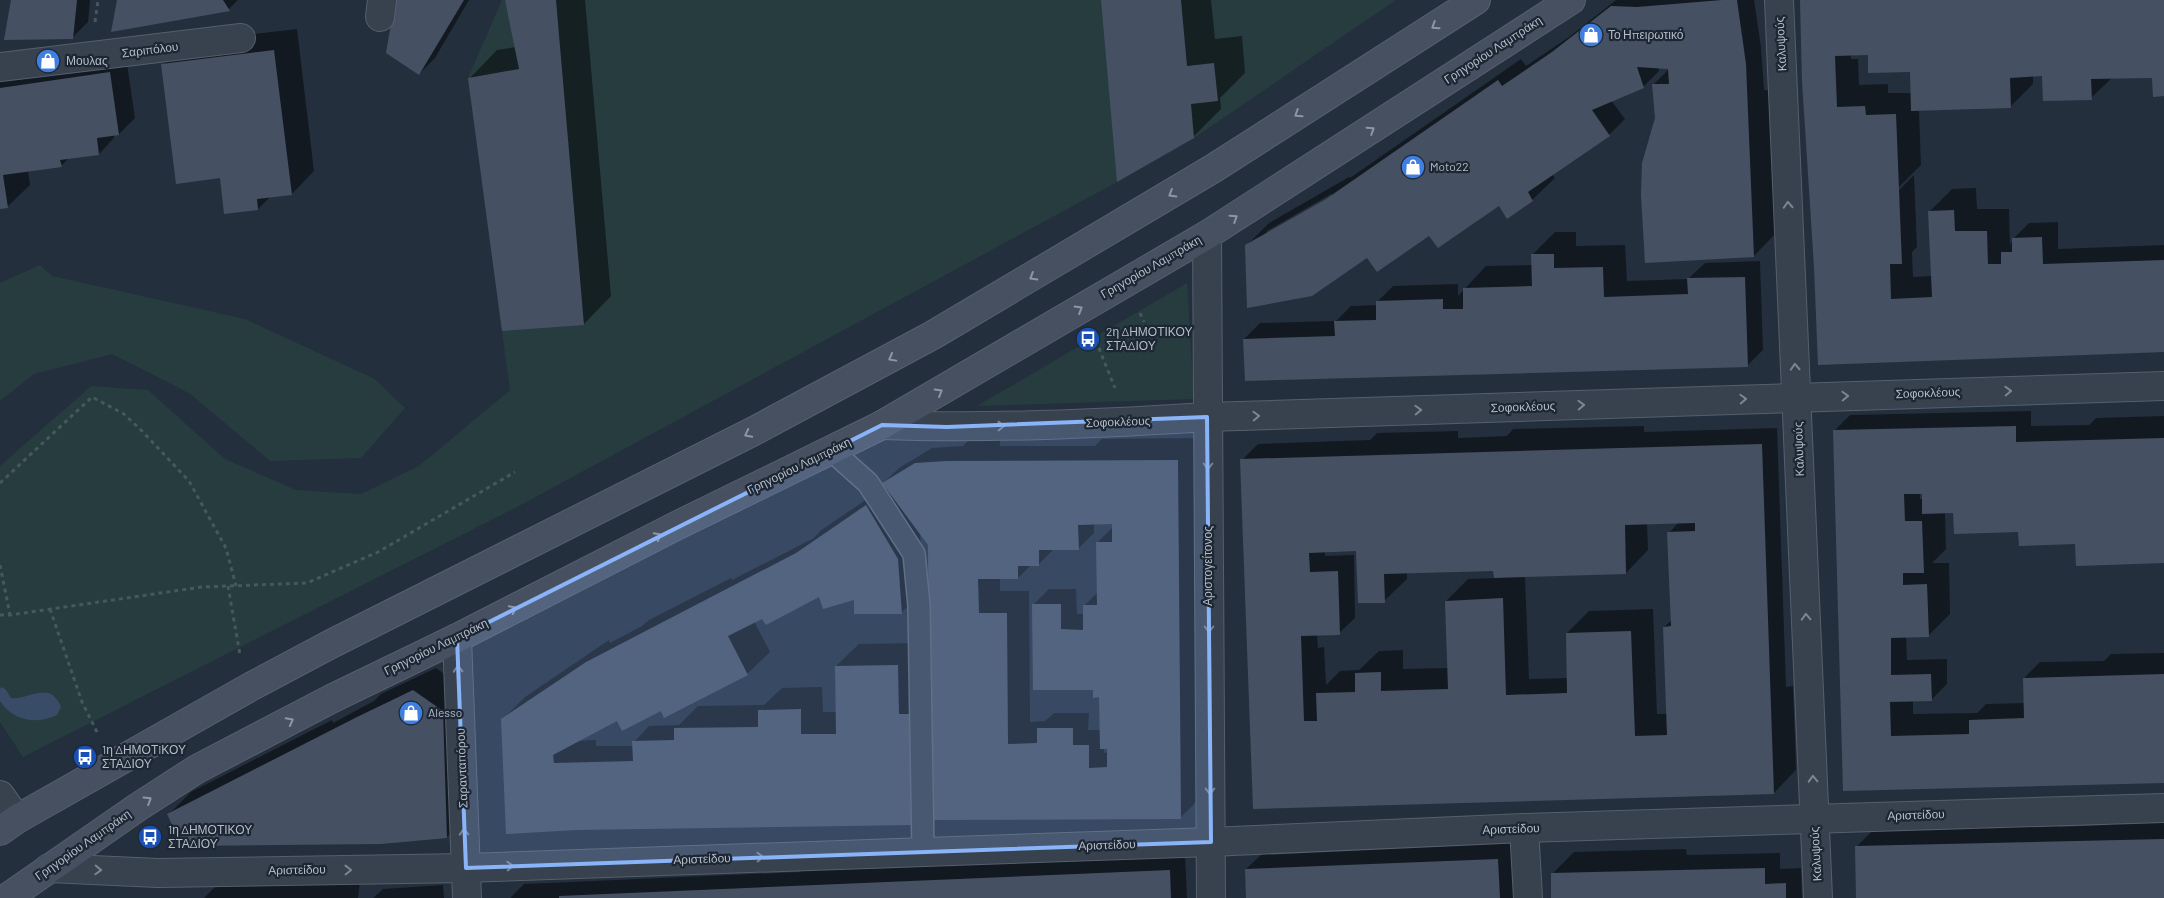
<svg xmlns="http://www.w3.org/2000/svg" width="2164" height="898" font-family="Barlow,sans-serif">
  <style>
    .green { fill: #263c3f }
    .water { fill: #394c67 }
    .shadow { fill: #0007; fill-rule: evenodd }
    .building { fill: #455162; fill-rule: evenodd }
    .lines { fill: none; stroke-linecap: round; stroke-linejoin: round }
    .lane-casing { stroke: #565f6c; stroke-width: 24 }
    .street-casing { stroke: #565f6c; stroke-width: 30 }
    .secondary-casing { stroke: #565f6c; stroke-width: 30 }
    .path { stroke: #44595c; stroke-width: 3; stroke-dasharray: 4 4; stroke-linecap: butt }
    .lane { stroke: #38414e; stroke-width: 21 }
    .street { stroke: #38414e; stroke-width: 28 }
    .secondary { stroke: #465061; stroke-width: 28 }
    .oneway { stroke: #8e96a5 }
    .oneway2 { stroke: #7c8592 }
    .marked { fill: #8ab4f8; fill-opacity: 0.2; stroke: #8ab4f8; stroke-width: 4; stroke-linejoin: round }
    .labels { text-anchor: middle; stroke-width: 4.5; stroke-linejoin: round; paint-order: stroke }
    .poi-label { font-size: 12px; fill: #b4bcc9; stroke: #1d2633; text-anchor: start }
    .street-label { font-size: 12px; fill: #b4bcc9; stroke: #1d2633 }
  </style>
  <rect width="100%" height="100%" fill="#242f3e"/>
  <g class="green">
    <polygon points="502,0 1396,0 1194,138 1117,182 517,507 23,757 0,722 0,466 91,386 148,390 225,459 296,490 361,494 419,466 510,390 468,78"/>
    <polygon points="40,265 52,276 245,319 375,379 405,408 361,458 270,461 189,393 112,354 34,374 0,401 0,283"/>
    <polygon points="1187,282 1194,399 977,406 1187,283"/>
  </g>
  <path class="water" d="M 2,687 L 6,690 L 11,698 C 27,701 50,679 61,707 L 57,715 C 36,725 13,721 0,701 L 0,689 Z"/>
  <g class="shadow">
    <polygon points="13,0 90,0 88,22 72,38"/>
    <polygon points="118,0 238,0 229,9"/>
    <polygon points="397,0 469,0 435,58 419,74"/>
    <polygon points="507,0 585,0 611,296 584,324 470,78 497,50 516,47"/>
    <polygon points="1102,0 1211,0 1215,39 1242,36 1245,73 1220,98 1221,109 1193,137"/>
    <path d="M 1616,0 L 1754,0 L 1761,47 L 1764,90 L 1771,90 L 1776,233 L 1754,256 L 1657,117 L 1653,85 L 1670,68 L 1658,67 L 1659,71 L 1644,86 L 1611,100 L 1625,119 L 1609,135 L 1552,174 L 1555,178 L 1532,200 L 1499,205 L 1430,234 L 1367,256 L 1246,246 L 1269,223 L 1349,177 L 1350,178 L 1521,59 L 1526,66 L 1569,37 ZM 1331,194 L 1332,196 L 1267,234 L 1267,231 Z"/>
    <path d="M 1802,0 L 2164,0 L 2164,95 L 2154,76 L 2112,78 L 2091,98 L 2044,75 L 2033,76 L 2033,84 L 2011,106 L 1919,110 L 1921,165 L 1894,192 L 1895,194 L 1914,175 L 1917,247 L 1912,252 L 1913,277 L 1932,276 L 1930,211 L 1952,189 L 1976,188 L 1977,209 L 2009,209 L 2010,245 L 2013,239 L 2029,223 L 2058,222 L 2058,249 L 2164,245 L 2164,351 L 1819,363 ZM 1869,53 L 1911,69 L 1912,93 L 1888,93 L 1888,84 L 1859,85 L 1858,59 L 1851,59 L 1851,54 Z"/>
    <polygon points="297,29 314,171 292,194 271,196 258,209 221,177 163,64 178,49 228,37"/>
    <polygon points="126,57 135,118 119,134 114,134 114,138 99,154 69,158 61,166 28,171 30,185 7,207 0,208 0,69"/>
    <polygon points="1555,232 1576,232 1576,246 1625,245 1627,281 1688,279 1705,263 1760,261 1763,350 1747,366 1244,339 1260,323 1336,321 1351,306 1377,305 1377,302 1393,286 1458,284 1458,296 1486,266 1533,265 1532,255"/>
    <path d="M 2031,411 L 2031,426 L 2089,425 L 2096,418 L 2164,416 L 2164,562 L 2077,541 L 2020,531 L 1954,512 L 1945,512 L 1946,549 L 1932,563 L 1949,563 L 1950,614 L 1928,636 L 1906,637 L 1907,660 L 1947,659 L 1947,684 L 1931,700 L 1913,700 L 1913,714 L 1977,713 L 1986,704 L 2025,703 L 2024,678 L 2040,662 L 2104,661 L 2111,654 L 2164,653 L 2164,782 L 1844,789 L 1834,431 L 1850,415 ZM 1920,492 L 1923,492 L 1923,499 L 1920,499 Z"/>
    <path d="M 1644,426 L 1644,432 L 1777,428 L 1786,687 L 1793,686 L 1796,770 L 1774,793 L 1254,808 L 1242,460 L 1258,444 L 1370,440 L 1377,433 L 1458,431 L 1458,438 L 1507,436 L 1513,429 ZM 1679,522 L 1669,533 L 1672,620 L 1664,627 L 1667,714 L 1657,714 L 1653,609 L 1589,611 L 1567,633 L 1568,678 L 1529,679 L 1525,576 L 1626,573 L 1648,550 L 1647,523 ZM 1357,548 L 1384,601 L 1407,579 L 1407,572 L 1495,567 L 1495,578 L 1468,579 L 1446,601 L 1448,668 L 1403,669 L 1403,650 L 1379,651 L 1359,670 L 1340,671 L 1326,685 L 1324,647 L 1318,648 L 1317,634 L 1339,633 L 1355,618 L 1354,555 L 1325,556 L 1325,551 Z"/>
    <path d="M 1200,438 L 1200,518 L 1194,524 L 1196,802 L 1180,818 L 931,819 L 576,829 L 502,720 L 525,697 L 609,640 L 610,643 L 642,626 L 649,620 L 731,578 L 732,580 L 814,538 L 820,531 L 886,486 L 883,483 L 899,468 L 932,448 L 963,446 L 970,439 L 1000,439 L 1000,446 L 1095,446 L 1102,439 ZM 1094,523 L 1113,523 L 1113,527 L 1097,543 L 1098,592 L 1084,606 L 1084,614 L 1077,614 L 1076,589 L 1049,589 L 1033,605 L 1100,696 L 1101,730 L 1088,730 L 1089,713 L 1054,713 L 1045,721 L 1030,722 L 1029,591 L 1000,591 L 1000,578 L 1018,578 L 1031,565 L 1038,565 L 1054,549 L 1078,549 L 1094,533 ZM 920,533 L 929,545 L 930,692 L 920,643 L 859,644 L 836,666 L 837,712 L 823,712 L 822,687 L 782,688 L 764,705 L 698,706 L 679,725 L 649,726 L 634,742 L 634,746 L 596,746 L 596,740 L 577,741 L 618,720 L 661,709 L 747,674 L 770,652 L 754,621 L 762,617 L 819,596 L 855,598 L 901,613 L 924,590 ZM 1104,748 L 1108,748 L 1108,752 L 1104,753 Z"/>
    <polygon points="436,668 464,688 469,815 447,837 169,814 191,792 332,720 333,723 374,701 381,694"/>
    <polygon points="2164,817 2164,898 1858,898 1856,847 1879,824 2058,820 2059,827 2109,825 2115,819"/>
    <polygon points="1514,843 1516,898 1248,898 1246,869 1262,854"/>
    <polygon points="1686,849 1687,855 1780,853 1780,869 1801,868 1802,898 1553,898 1552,874 1574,852"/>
    <polygon points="1185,855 1187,898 510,898 524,884 800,872 807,865 868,862 868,869 918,866 925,860"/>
    <polygon points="228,874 360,882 358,898 204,898"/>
    <polygon points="443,885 444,898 373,898 383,889"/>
  </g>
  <g class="building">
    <polygon points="11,0 77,0 73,39 4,40"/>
    <polygon points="117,0 223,0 230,11 111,32"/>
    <polygon points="395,0 464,0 419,75 386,53"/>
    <polygon points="505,0 556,0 584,325 502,331 468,78 519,69"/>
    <polygon points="1101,0 1181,0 1187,66 1214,63 1218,101 1191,104 1194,138 1117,182"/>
    <polygon points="1722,0 1737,0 1746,64 1754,257 1645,263 1641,195 1642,163 1655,118 1652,84 1669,84 1668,69 1637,67 1644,88 1592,110 1610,136 1528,192 1533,201 1507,219 1499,206 1438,248 1429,236 1377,272 1367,258 1312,296 1247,308 1245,245 1326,199 1498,80 1502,86 1552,52 1611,6 1637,7"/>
    <polygon points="1800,0 2164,0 2164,96 2153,97 2152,78 2091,79 2092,100 2043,101 2042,76 2010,78 2011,108 1911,111 1910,72 1868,73 1868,55 1835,56 1837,107 1865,106 1866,115 1896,114 1902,264 1890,264 1891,299 1932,297 1928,211 1954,210 1955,231 1987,231 1988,264 2001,264 2001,252 2012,252 2012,238 2042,237 2043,264 2164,260 2164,352 1818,365 1814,267 1802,81"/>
    <polygon points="274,50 292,195 257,199 258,210 224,214 220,178 176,184 161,64"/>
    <polygon points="110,72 119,135 97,138 99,155 60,160 62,167 3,175 8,208 0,209 0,88"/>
    <polygon points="1531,254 1554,254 1554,268 1603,267 1604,297 1688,294 1687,278 1745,277 1748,367 1245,381 1243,339 1335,336 1334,321 1376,320 1376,301 1443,299 1443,309 1463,309 1463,288 1532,286"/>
    <polygon points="2016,426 2016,442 2164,438 2164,563 2076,566 2075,544 2019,546 2018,532 1954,534 1953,513 1922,514 1922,494 1904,494 1905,521 1922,521 1924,573 1903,573 1903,585 1927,584 1929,637 1891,638 1891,675 1931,674 1932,701 1890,702 1891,736 1969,734 1969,720 2024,718 2023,678 2164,674 2164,783 1843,791 1833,430"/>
    <path d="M 1762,444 L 1774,794 L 1253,809 L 1240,459 ZM 1695,523 L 1695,531 L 1667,532 L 1671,626 L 1663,627 L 1667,735 L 1635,736 L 1631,631 L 1566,633 L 1567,693 L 1506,695 L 1503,598 L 1445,601 L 1448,689 L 1381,691 L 1381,672 L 1355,673 L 1355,692 L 1316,693 L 1317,721 L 1304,721 L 1301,636 L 1340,635 L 1338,571 L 1310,572 L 1309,553 L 1356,551 L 1358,603 L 1385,603 L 1384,574 L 1493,571 L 1494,578 L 1626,574 L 1625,525 Z"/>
    <path d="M 1178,460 L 1181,819 L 930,820 L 928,545 L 882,483 L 915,463 L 946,461 ZM 1112,524 L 1112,542 L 1096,542 L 1097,605 L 1083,605 L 1083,630 L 1061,629 L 1061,604 L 1032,604 L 1033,690 L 1093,690 L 1093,698 L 1099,697 L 1100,749 L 1107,749 L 1107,767 L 1089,768 L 1089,745 L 1073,745 L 1073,728 L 1037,728 L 1037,743 L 1008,744 L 1007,613 L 979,613 L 978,579 L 1018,579 L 1018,566 L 1039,566 L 1039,550 L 1079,550 L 1078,525 Z"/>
    <polygon points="866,505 898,559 902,614 854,614 854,600 823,609 819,597 766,625 762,619 728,636 748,675 664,718 661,711 622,731 617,721 553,755 554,763 633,761 632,741 674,740 674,728 758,727 758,710 801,709 801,734 836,734 835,666 898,665 899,714 912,714 914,825 576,830 506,834 501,719 586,662 796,553"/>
    <polygon points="413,690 443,711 447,838 381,844 182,846 167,814 357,717"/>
    <polygon points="2164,839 2164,898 1856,898 1855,846"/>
    <polygon points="1498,859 1500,898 1246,898 1245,869"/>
    <polygon points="1765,868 1765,884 1786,883 1786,898 1551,898 1551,873"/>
    <polygon points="1170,870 1171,898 559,898 559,896"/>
  </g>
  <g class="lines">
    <g class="lane-casing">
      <polyline id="lane" points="831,450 868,483 914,554 919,606 923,852"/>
    </g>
    <g class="street-casing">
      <g id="street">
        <polyline points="1779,0 1818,898"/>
        <polyline points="380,17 382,0"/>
        <polyline points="0,67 241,38"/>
        <polyline points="1207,235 1211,898"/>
        <path d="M 882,425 C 990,429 1099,424 1207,417 L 2164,386"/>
        <polyline points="457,638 467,898"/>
        <polyline points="0,795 17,819"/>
        <polyline points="1524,828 1528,898"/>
        <polyline points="49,868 158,873 466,868 1211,842 1524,828 2164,808"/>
      </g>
    </g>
    <g class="secondary-casing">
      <g id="secondary">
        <polyline points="0,831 17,819 252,686 331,644 752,432 933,335 1214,168 1476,0"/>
        <polyline points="7,898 138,807 197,769 333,698 457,638 676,526 882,425 1207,235 1571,0"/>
      </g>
    </g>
    <g class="path">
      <polyline points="95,22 98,0"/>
      <polyline points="1140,313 1144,322"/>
      <polyline points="1098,340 1100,351 1115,388"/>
      <polyline points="0,483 92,397 124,414 142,431 189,481 226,548 236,586"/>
      <polyline points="0,565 10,615"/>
      <polyline points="228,586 240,655"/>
      <polyline points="50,609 82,702 98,734"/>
      <polyline points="0,615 10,615 202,587 307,583 378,552 515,472"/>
    </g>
    <use href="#lane" class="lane"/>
    <use href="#street" class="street"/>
    <use href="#secondary" class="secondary"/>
  </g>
  <defs><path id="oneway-chevron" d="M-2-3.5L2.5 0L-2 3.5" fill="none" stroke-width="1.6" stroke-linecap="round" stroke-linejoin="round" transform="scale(1.25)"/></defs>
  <g class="oneway">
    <use href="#oneway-chevron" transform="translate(1435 26) rotate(147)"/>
    <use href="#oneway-chevron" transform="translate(1298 114) rotate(147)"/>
    <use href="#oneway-chevron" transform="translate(1371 130) rotate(-33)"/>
    <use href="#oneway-chevron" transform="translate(1172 194) rotate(149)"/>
    <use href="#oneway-chevron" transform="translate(1234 218) rotate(-33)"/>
    <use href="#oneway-chevron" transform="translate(1033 277) rotate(149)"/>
    <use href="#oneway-chevron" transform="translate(1079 309) rotate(-31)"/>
    <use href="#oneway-chevron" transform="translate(892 358) rotate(151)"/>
    <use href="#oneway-chevron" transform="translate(939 392) rotate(-30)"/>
    <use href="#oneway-chevron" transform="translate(748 434) rotate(153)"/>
    <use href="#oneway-chevron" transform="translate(658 536) rotate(-27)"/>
    <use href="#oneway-chevron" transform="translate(513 609) rotate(-27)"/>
    <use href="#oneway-chevron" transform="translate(290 721) rotate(-28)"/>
    <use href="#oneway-chevron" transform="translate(148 800) rotate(-32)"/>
  </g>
  <g class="oneway2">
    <use href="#oneway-chevron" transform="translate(1788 205) rotate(-93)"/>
    <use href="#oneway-chevron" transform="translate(1795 367) rotate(-93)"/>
    <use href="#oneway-chevron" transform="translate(2008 391) rotate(-2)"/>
    <use href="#oneway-chevron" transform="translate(1845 396) rotate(-2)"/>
    <use href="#oneway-chevron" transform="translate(1743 399) rotate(-2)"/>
    <use href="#oneway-chevron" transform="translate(1581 405) rotate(-2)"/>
    <use href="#oneway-chevron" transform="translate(1418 410) rotate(-2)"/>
    <use href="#oneway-chevron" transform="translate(1256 416) rotate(-2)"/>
    <use href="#oneway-chevron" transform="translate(1001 426) rotate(-1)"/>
    <use href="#oneway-chevron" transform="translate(1208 466) rotate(90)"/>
    <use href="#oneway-chevron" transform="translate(1806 617) rotate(-92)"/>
    <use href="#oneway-chevron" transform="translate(1209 629) rotate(90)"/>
    <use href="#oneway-chevron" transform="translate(458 669) rotate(-92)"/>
    <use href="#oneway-chevron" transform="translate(1813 779) rotate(-92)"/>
    <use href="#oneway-chevron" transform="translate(1210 791) rotate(90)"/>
    <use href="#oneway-chevron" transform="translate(464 832) rotate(-92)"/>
    <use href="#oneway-chevron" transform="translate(760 857) rotate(-2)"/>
    <use href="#oneway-chevron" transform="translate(510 866) rotate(-2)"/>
    <use href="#oneway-chevron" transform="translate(98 870) rotate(2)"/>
    <use href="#oneway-chevron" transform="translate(348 870) rotate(-1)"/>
  </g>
  <path class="marked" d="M 1207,417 L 1211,842 L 466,868 L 457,638 L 882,425 L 947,427 Z"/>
  <defs>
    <g id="shop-disc" transform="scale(1.25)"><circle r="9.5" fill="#3f7fe0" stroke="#1d2633"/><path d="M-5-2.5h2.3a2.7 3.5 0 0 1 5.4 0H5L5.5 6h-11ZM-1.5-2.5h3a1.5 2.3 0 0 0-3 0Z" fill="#fff"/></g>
    <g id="bus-disc" transform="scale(1.25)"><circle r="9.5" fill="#1a4fb4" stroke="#1d2633"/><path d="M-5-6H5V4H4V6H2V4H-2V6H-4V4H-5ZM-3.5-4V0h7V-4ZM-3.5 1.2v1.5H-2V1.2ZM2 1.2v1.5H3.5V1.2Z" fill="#fff"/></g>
  </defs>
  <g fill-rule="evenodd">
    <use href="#shop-disc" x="1591" y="35"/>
    <use href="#shop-disc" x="48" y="61"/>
    <use href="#shop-disc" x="1413" y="167"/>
    <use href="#bus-disc" x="1088" y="339"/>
    <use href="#shop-disc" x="411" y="713"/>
    <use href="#bus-disc" x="85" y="757"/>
    <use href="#bus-disc" x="150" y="837"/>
  </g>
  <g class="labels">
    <g class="poi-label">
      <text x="1608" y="39">Το Ηπειρωτικό</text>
      <text x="66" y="65">Μουλας</text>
      <text x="1430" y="171">Moto22</text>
      <text x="1106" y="336">2η ΔΗΜΟΤΙΚΟΥ<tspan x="1106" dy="14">ΣΤΑΔΙΟΥ</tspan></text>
      <text x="428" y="717">Alesso</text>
      <text x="102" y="754">1η ΔΗΜΟΤIΚΟΥ<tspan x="102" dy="14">ΣΤΑΔΙΟΥ</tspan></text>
      <text x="168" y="834">1η ΔΗΜΟΤΙΚΟΥ<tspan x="168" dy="14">ΣΤΑΔΙΟΥ</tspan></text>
    </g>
    <g class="street-label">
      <text transform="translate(1781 44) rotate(-93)" y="4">Καλυψούς</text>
      <text transform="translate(150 50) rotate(-7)" y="4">Σαριπόλου</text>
      <text transform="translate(1493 50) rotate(-33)" y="4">Γρηγορίου Λαμπράκη</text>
      <text transform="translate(1151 267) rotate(-30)" y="4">Γρηγορίου Λαμπράκη</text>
      <text transform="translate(1928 393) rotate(-2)" y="4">Σοφοκλέους</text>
      <text transform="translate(1523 407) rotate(-2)" y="4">Σοφοκλέους</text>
      <text transform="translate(1118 422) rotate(-2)" y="4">Σοφοκλέους</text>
      <text transform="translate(1799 449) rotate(-92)" y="4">Καλυψούς</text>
      <text transform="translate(799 466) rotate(-26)" y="4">Γρηγορίου Λαμπράκη</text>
      <text transform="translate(1208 566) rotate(-90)" y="4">Αριστογείτονος</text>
      <text transform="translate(436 647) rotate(-26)" y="4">Γρηγορίου Λαμπράκη</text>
      <text transform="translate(462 768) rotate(-92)" y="4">Σαρανταπόρου</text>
      <text transform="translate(1916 815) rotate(-2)" y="4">Αριστείδου</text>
      <text transform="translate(1511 829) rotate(-2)" y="4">Αριστείδου</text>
      <text transform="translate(83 845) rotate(-35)" y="4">Γρηγορίου Λαμπράκη</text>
      <text transform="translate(1107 845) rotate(-2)" y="4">Αριστείδου</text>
      <text transform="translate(1816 854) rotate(-93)" y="4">Καλυψούς</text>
      <text transform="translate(702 859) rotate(-2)" y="4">Αριστείδου</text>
      <text transform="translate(297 870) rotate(-1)" y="4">Αριστείδου</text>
    </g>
  </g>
</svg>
